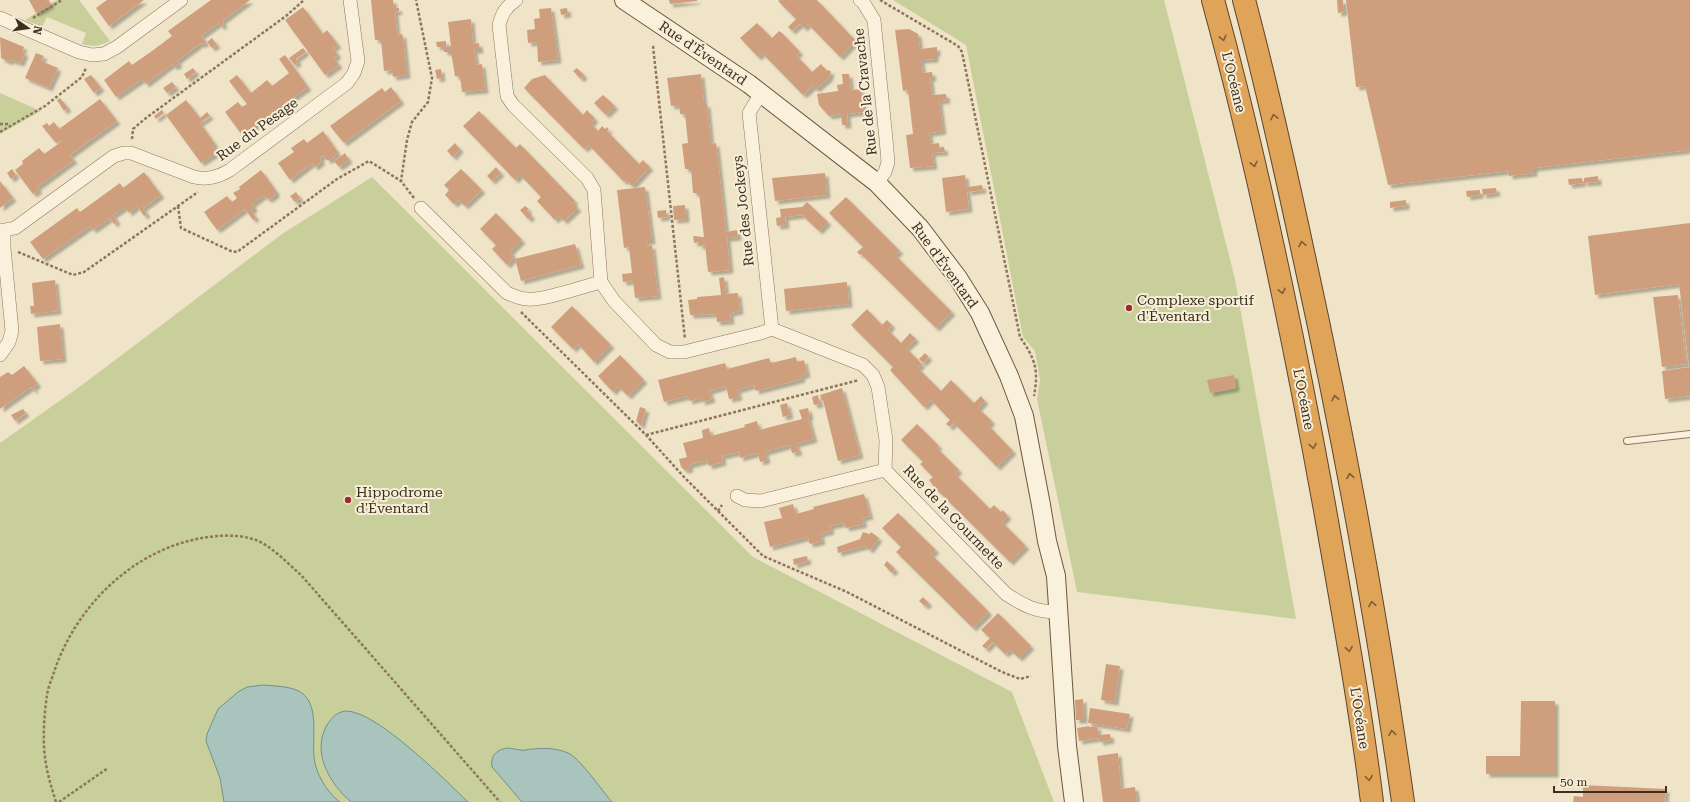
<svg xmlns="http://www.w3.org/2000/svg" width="1690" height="802" font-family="'Roboto Serif',serif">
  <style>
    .green { fill: #c9cf9b }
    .water { fill: #a9c4bc; stroke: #6f938a }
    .building { fill: #cf9f7d; filter: url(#shadow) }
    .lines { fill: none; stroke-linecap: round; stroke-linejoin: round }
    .lane-casing { stroke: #8d765c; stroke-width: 8 }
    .street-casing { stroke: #8d765c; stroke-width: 14 }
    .secondary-casing { stroke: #6f573f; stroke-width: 20 }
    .highway-casing { stroke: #5b4430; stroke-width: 24 }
    .path { stroke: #8d765c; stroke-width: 2.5; stroke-dasharray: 3 2; stroke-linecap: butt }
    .lane { stroke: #faf1dc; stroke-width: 6 }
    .street { stroke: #faf1dc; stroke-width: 13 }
    .secondary { stroke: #faf1dc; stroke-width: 18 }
    .highway { stroke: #e0a458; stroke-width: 22 }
    .oneway { stroke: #7e5d36 }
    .poi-dot { fill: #9e2a2b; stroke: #f7eed8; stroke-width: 1.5 }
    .labels { text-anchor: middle; stroke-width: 4; stroke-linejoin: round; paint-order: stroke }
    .street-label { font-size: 14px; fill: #3d2e20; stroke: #f7eed8 }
    .poi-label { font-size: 14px; fill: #3d2e20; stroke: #f7eed8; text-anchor: start }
  </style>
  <defs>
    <filter id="shadow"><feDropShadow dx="3.5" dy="3.5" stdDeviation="1" flood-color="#0004"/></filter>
  </defs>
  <rect width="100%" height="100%" fill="#f0e4c8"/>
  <g class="green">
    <path d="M 57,0 L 79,0 L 110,41 C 100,46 93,47 82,44 L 86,33 L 47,17 L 42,27 L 25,20 Z"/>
    <polygon points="893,0 1164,0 1235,279 1296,619 1077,592 1037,399 1040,380 1035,351 1023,337 966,45"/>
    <polygon points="0,93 41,111 0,134"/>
    <polygon points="372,177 753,557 1012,692 1054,802 0,802 0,443 82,385 282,234"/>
  </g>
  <g class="water">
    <path d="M 263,685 C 275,686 292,686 302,693 C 322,708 309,746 316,767 C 320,780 329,794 340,802 L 224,802 L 220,778 L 206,741 L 207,734 L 218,709 L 238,692 L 247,687 Z"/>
    <path d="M 346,711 C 377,711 445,780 468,802 L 351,802 C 330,784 311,752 327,725 C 332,717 337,712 346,711 Z"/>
    <path d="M 507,748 C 512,748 522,751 525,750 C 539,748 555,747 568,753 C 579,757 603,792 612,802 L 522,802 L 492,767 C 490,756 496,750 507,748 Z"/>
  </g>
  <g class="building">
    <polygon points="29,0 49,0 51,5 36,13"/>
    <polygon points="107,0 144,0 109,26 96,8"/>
    <polygon points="211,0 250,0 222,21 224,24 221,27 219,23 201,36 206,42 202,45 201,43 177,61 179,64 174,67 172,64 146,84 142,79 116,97 104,80 129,61 132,65 152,51 172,36 168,31"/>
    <polygon points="371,0 393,0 394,8 399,8 399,11 395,12 397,35 402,34 403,37 407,75 393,77 392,70 384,71 381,40 375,40"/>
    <polygon points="669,0 697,0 697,1 670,4"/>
    <polygon points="780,0 817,0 856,41 840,57 808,24 804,28 800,24 792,31 788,27 796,19 778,1"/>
    <polygon points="1337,0 1343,0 1344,12 1338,13"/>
    <polygon points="1346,0 1690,0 1690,150 1534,168 1534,173 1509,176 1509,171 1388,185 1365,86 1356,87"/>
    <polygon points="303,7 323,34 327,30 338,45 333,48 338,55 334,58 339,65 325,75 285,20"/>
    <polygon points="551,8 558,60 538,62 537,42 528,43 527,30 535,29 534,19 540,18 539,9"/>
    <polygon points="567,8 568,14 561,15 560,9"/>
    <polygon points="471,19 473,44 479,43 480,50 474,50 476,65 482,64 485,90 462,92 460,77 455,76 451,52 444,52 444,47 437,47 436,42 446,41 446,47 451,46 448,22"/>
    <polygon points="757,23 772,38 779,31 782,33 800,52 796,55 812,72 821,64 827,71 829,70 831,72 829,78 816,89 813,86 803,95 762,53 758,57 740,38"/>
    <polygon points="909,29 918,34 920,49 937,47 937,53 935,53 935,59 921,60 923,73 932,72 933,78 930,78 932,95 946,94 947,100 939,101 943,131 929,133 931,144 939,143 939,148 944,147 945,152 932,153 934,166 910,168 906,135 913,134 908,90 903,91 895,30"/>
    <polygon points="0,37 24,47 22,52 25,53 21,63 10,60 9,62 1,58"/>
    <polygon points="212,38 217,45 212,48 207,42"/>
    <polygon points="303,48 306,52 296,59 298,62 295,65 289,58"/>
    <polygon points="36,53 44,56 41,61 58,68 49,88 25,78"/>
    <polygon points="285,55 308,87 242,135 225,112 238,102 242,107 247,104 229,81 237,75 251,93 267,80 272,86 289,73 279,59"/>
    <polygon points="193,68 196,72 187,79 184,74"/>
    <polygon points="577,68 584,75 581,79 573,71"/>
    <polygon points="441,69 442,78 437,79 435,70"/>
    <polygon points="701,74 704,104 707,104 711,144 716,143 726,232 737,230 738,237 727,238 730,270 708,272 705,245 699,246 699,242 694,243 693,236 704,237 699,193 693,193 691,169 685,169 682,144 688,143 685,114 680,114 679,105 671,106 667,78"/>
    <polygon points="842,74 849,74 851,90 861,89 864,112 847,114 848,125 842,125 841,114 829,116 819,105 817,94 838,91 837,85 843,84"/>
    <polygon points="91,75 101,88 94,93 84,79"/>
    <polygon points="545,75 583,115 587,110 595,119 591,123 598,131 602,126 605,129 607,127 609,130 607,131 639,164 643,160 650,167 632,186 626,180 624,182 589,145 584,149 524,88 532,79"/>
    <polygon points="172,82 176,87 167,93 163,88"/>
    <polygon points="391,87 401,101 344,143 330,126 382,88 385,92"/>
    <polygon points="603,95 615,106 606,115 594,103"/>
    <polygon points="60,98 68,108 64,111 57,100"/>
    <polygon points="100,99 117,121 70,155 74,160 37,187 39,190 33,194 15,170 23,164 22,161 39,148 44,154 61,142 60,140 56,143 42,126 47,123 49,126 54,122 59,129"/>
    <polygon points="186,100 200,118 207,112 210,116 200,123 215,144 212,147 216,153 201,163 166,115"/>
    <polygon points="162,110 164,113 156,119 154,116"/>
    <polygon points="479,111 516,148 520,144 575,201 573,203 578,208 564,221 559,216 555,220 537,201 541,197 523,178 520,175 515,180 463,126"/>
    <polygon points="323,131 337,151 337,154 330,160 327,160 324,155 320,158 322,161 315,167 312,163 290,180 278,163 294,152 291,148 304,139 307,143"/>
    <polygon points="455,143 460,149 453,157 447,151"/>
    <polygon points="345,153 349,160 339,167 334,161"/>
    <polygon points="496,167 501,173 492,181 487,176"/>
    <polygon points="12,169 16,175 11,179 7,173"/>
    <polygon points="461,169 482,190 465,206 459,200 454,204 445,195 449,190 444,185"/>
    <polygon points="261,170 276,191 276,194 270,199 266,198 264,195 252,204 254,208 251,211 256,217 253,220 245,209 217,230 204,212 227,196 232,202 237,198 233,193 240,189 239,187"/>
    <polygon points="144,172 161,195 143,208 147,214 144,216 137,206 129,213 125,207 113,215 117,221 114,224 110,218 93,230 90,226 43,259 30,242 77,208 80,212 120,183 123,188"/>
    <polygon points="825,173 827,195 775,201 772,178"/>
    <polygon points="965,175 969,209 946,212 942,178"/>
    <polygon points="1598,176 1598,182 1584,183 1584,178"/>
    <polygon points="1582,178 1583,183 1569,185 1568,179"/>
    <polygon points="0,181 13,198 0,208"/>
    <polygon points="982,185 983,190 968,192 968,187"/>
    <polygon points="645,187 652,241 646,241 647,246 652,245 658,296 635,298 633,281 623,282 622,274 632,273 629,247 624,248 617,190"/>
    <polygon points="1496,188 1497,193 1483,195 1482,189"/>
    <polygon points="1480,190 1480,195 1467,197 1466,191"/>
    <polygon points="296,192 300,198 295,202 290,196"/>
    <polygon points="846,197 900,251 895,255 952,312 936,328 861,254 860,255 857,252 863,247 829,213"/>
    <polygon points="1406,200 1406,206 1390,208 1390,202"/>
    <polygon points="807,202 828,222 819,231 802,215 785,217 786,225 777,226 776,218 781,217 780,209 802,207"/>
    <polygon points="685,205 686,219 674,220 673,206"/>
    <polygon points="525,206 529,209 527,211 532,216 528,219 520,210"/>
    <polygon points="666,210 667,217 658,218 657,211"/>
    <polygon points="496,213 522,240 510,252 515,257 507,265 492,249 496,245 480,229"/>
    <polygon points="1690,223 1690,367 1689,367 1679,284 1595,295 1588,236"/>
    <polygon points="575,244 581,265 521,281 515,259"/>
    <polygon points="724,277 726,294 738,293 740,311 730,313 731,321 717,322 716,314 690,315 688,300 697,299 697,297 721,295 719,278"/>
    <polygon points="55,280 58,311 31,314 30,306 34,306 32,283"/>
    <polygon points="847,282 849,304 786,311 784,289"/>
    <polygon points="1678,295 1686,364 1662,367 1653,297"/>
    <polygon points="572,306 611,345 594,362 578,344 573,349 551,327"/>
    <polygon points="867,309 882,325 887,320 892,325 888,330 901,343 910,333 916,339 906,348 922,364 918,368 941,391 951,380 974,403 981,396 985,401 978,408 992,421 988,425 1013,451 997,467 954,423 950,427 946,424 950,420 931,400 924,407 890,370 893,367 851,325"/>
    <polygon points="60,324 63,359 40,361 37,327"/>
    <polygon points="925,353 929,357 923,363 919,359"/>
    <polygon points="620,355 644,380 628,396 618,386 613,392 598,376"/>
    <polygon points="796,357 797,362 804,360 807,374 801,376 802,379 756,391 754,385 737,390 739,397 729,399 726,386 709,391 712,399 702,402 701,398 689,401 688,396 664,402 658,380 725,363 727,369 769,358 771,363"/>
    <polygon points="24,366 38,384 33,387 35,389 33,390 31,387 0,409 0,377 8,372 12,375"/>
    <polygon points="1690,367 1690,396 1665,399 1662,371"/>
    <polygon points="1234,375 1236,388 1210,393 1207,380"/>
    <polygon points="842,388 860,455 838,461 823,400 822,401 820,395"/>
    <polygon points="818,395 820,404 814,405 812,397"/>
    <polygon points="787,403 790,415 783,417 780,405"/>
    <polygon points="640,407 646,409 641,426 636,421"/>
    <polygon points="808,408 810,417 808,417 814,439 796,444 799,452 792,453 790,445 765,452 767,460 760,462 758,453 740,458 739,452 722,456 723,462 709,466 707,460 689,465 690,469 685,470 681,467 679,459 687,457 683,443 703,438 702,430 709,428 711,436 745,427 744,425 757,421 759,430 802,419 799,410"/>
    <polygon points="23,409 26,413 15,421 11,415"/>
    <polygon points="917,424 939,446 937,448 959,470 955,474 990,509 994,505 1001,512 1003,510 1008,516 1002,522 1026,546 1010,562 934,487 929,480 933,477 920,464 923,462 901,440"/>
    <polygon points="864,494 870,516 862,518 864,524 846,528 844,523 830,526 831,531 820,534 822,541 811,544 809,543 808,537 770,547 764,522 782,518 779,508 793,504 796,514 814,509 813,507"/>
    <polygon points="898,513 936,550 931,554 989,612 973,628 896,552 901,547 882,528"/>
    <polygon points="863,532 870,534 871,532 879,538 870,550 865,546 838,553 837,547 860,539"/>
    <polygon points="807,556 808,561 794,565 793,559"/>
    <polygon points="887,561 895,569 892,573 884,565"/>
    <polygon points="923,597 929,603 925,606 919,601"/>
    <polygon points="998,613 1031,646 1019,658 1010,650 1005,654 993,642 986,649 982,646 990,638 981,630"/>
    <polygon points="1106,664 1120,666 1115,702 1101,700"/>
    <polygon points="1083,699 1084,720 1076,720 1075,700"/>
    <polygon points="1521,701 1555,701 1555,774 1486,774 1486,756 1520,756"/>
    <polygon points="1090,708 1130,714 1127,729 1088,723"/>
    <polygon points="1089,726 1089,727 1097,726 1099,735 1110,734 1111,740 1100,742 1099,738 1079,741 1077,728"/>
    <polygon points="1118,753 1121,789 1135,787 1137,802 1103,802 1097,756"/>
    <polygon points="1583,785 1666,789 1665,802 1573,802 1574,796 1583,797"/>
  </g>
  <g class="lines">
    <g class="lane-casing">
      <polyline id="lane" points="1627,441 1690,434"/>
    </g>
    <g class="street-casing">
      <g id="street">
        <path d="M 516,0 C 506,7 502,13 499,25 L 507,96 L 513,105 L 587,178 L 594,190 L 601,282 L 614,301 L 656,345 L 670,352 L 684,352 L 761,333 L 772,329 L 863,365 L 873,375 L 878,387 L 886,440 L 885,470 L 1006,594 C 1025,606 1035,612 1058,612"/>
        <polyline points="860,0 863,2 874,20 886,139 888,162 885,172 877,183"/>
        <polyline points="0,18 79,52 92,55 104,54 117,47 181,0"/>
        <polyline points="761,93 749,113 772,329"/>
        <path d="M 421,208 L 507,293 C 514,296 520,299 528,299 C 543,301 584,286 601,282"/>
        <path d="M 0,231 L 15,228 L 114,156 L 124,153 L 131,153 L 194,177 C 208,180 218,177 230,170 L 347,83 L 354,73 L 358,61 L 350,0"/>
        <polyline points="0,355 9,342 12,331 4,248 4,231"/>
        <polyline points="737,496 745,500 761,501 885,470"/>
      </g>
    </g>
    <g class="secondary-casing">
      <polyline id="secondary" points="624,0 749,84 877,183 920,228 958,278 980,313 1009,376 1024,416 1041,505 1047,541 1056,576 1067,746 1074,802"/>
    </g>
    <g class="highway-casing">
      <g id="highway">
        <path d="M 1213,0 C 1259,168 1294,339 1325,510 C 1342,607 1360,704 1372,802"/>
        <path d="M 1244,0 C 1266,83 1285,168 1303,252 C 1343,434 1377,617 1403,802"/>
      </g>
    </g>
    <g class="path">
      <path d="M 880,0 L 958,46 L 962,52 L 1020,337 C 1035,359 1039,369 1034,396"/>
      <polyline points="33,18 62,0"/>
      <polyline points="653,46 685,339"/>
      <polyline points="0,124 10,124"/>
      <polyline points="0,132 45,106 82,77 86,68"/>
      <polyline points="132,139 133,129 146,118 286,16 304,0"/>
      <polyline points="414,198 401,181 407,140 412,122 428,102 432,78 416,0"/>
      <polyline points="178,206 181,228 231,251 237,252 337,179 369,161 401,181"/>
      <polyline points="18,252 73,275 84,272 198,192"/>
      <polyline points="521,312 646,435 684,477 763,556 847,592 1002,672 1020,679 1031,676"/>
      <polyline points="646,435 859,380"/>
      <polyline points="718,511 722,505"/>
      <path d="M 56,802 C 52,789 48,777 46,764 C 42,742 44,716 47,695 C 48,687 52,679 54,672 C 76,606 133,550 202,538 C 219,535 239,534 256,540 C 273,547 287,563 301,575 L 500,802"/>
      <polyline points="59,802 108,768"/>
    </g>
    <use href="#lane" class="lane"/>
    <use href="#street" class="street"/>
    <use href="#secondary" class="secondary"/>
    <use href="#highway" class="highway"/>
  </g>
  <defs><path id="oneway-chevron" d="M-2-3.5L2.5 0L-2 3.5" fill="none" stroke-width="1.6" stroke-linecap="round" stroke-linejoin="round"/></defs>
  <g class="oneway">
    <use href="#oneway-chevron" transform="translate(1223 38) rotate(76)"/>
    <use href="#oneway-chevron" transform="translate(1274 117) rotate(-102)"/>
    <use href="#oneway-chevron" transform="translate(1254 164) rotate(77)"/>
    <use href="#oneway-chevron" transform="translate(1302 244) rotate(-102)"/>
    <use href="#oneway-chevron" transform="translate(1282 291) rotate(78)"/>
    <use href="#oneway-chevron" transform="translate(1335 398) rotate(-102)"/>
    <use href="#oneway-chevron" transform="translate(1313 446) rotate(80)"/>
    <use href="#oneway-chevron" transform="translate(1350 476) rotate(-100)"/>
    <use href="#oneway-chevron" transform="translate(1372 604) rotate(-99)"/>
    <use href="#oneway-chevron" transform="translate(1349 649) rotate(81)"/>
    <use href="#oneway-chevron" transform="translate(1392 733) rotate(-99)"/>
    <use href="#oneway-chevron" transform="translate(1369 778) rotate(82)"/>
  </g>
  <g class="poi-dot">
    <circle cx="1129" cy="308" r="4"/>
    <circle cx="348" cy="500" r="4"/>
  </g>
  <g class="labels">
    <g class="street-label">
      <text transform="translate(703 53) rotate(34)" y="5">Rue d'Éventard</text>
      <text transform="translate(1234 82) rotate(76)" y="5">L’Océane</text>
      <text transform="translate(865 92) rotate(-96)" y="5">Rue de la Cravache</text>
      <text transform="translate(257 129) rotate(-36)" y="5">Rue du Pesage</text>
      <text transform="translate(743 211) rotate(-96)" y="5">Rue des Jockeys</text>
      <text transform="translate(945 265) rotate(54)" y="5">Rue d'Éventard</text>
      <text transform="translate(1304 399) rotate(79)" y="5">L’Océane</text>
      <text transform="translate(954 517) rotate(46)" y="5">Rue de la Gourmette</text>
      <text transform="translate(1360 718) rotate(81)" y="5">L’Océane</text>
    </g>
    <g class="poi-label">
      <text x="1137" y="305">Complexe sportif<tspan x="1137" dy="16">d'Éventard</tspan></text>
      <text x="356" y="497">Hippodrome<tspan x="356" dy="16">d'Éventard</tspan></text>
    </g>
  </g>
  <g transform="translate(28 28) rotate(103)" stroke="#f7eed8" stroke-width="3" paint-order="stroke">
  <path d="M0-3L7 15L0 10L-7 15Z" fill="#3d2e20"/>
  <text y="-6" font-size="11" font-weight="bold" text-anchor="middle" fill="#3d2e20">N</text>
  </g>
  <path d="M1554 786v6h112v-6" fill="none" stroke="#3d2e20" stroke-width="2"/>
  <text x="1560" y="786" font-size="12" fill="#3d2e20" stroke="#f7eed8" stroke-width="3" paint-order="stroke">50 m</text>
</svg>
